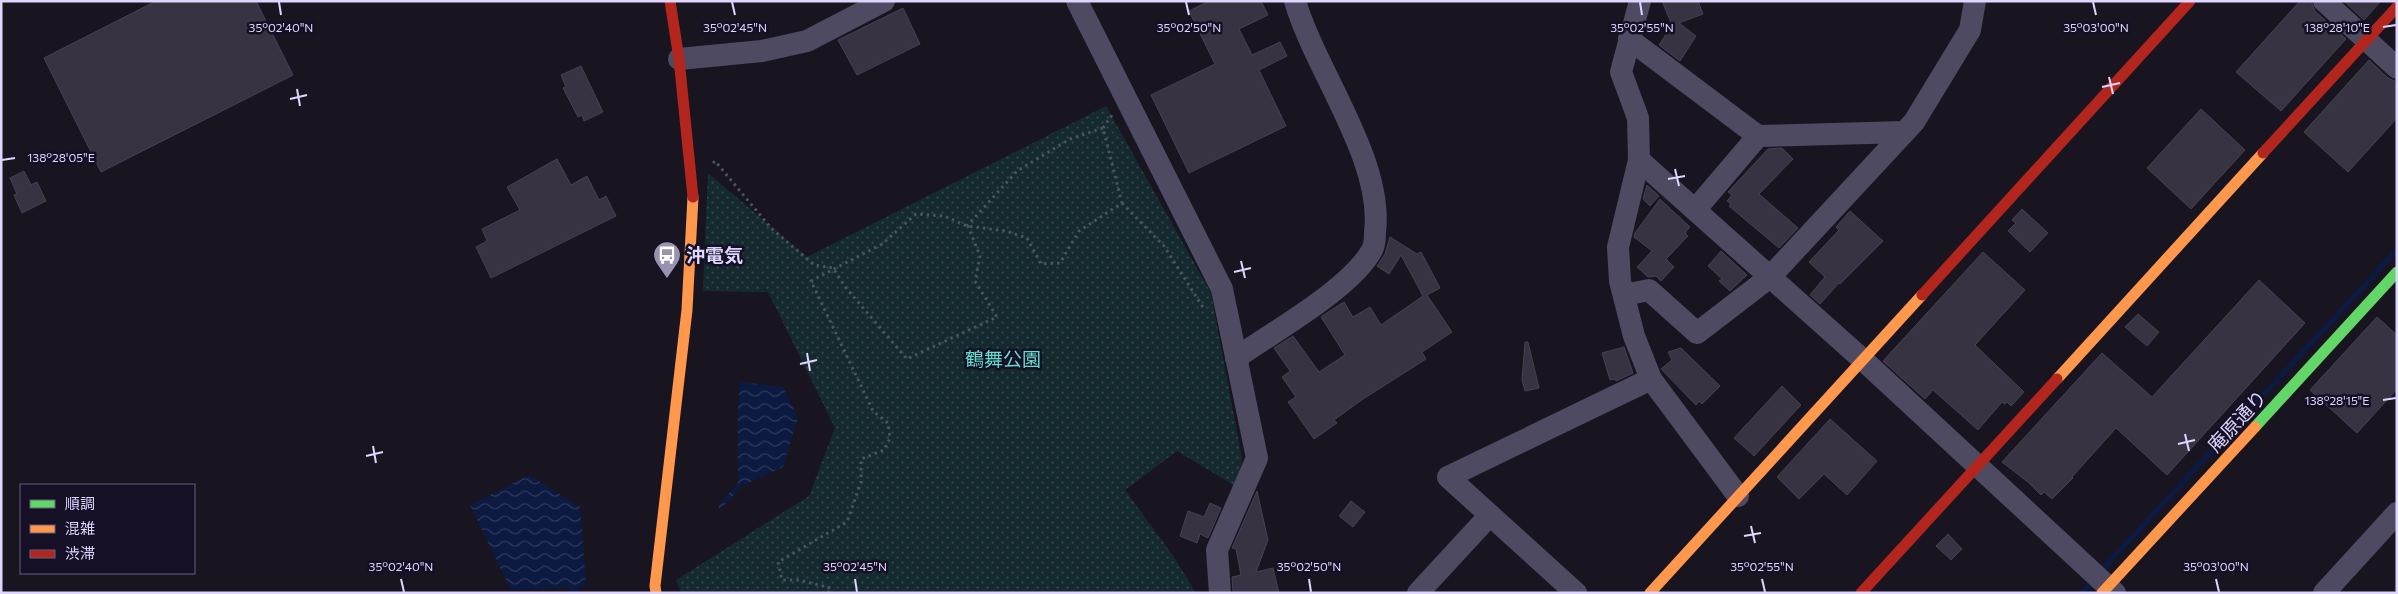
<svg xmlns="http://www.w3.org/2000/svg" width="2398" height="594" font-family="Commissioner,'Noto Sans JP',sans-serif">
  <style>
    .park { fill: url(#park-dots) }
    .water { fill: url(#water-waves) }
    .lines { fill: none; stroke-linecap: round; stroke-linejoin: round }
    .stream { stroke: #0c1940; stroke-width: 5.5 }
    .building { fill: #383343; stroke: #464054 }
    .path { stroke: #495362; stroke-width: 3; stroke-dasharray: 2.5 4; stroke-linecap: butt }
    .street { stroke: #4e4a62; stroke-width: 22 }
    .fast { stroke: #63d668; stroke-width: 11 }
    .slow { stroke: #ff974d; stroke-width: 11 }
    .jam { stroke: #b3261e; stroke-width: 11 }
    .ticks { fill: none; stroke: #dfd6fe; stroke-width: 2 }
    .labels { text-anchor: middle; stroke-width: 5; stroke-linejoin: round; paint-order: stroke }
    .poi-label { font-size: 19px; font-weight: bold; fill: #dfd6fe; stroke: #161026; text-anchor: start }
    .park-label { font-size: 19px; fill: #62dece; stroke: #161026 }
    .street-label { font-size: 19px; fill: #dfd6fe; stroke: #161026 }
    .ticks-label { font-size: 12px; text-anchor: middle; fill: #dfd6fe; stroke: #161026; stroke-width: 5; stroke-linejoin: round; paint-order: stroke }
  </style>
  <defs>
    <pattern id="park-dots" width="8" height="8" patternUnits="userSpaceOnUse" patternTransform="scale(1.25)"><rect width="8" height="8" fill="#142a2e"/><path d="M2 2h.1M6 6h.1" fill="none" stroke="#36484d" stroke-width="1.8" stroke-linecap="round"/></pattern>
    <pattern id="water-waves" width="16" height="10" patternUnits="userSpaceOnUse" patternTransform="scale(1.25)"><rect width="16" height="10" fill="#0c1940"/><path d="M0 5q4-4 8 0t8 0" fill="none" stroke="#2f3a5d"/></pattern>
  </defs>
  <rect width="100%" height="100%" fill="#181521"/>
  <polygon class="park" points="1106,106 1211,293 1242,459 1237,487 1177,451 1125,490 1174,557 1196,593 681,593 676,580 809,496 835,428 768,292 703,291 708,173 807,257"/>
  <g class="water">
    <polygon points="740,382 783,387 798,418 783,467 742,486 720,510 718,505 738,483 738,410"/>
    <polygon points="529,475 580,507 586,586 579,587 579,593 570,593 570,588 511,590 470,505"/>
  </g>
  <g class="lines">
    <g class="stream">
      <polyline points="2100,572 2397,250"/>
      <polyline points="2082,593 2094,579"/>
    </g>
  </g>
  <g class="building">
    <polygon points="156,1 256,1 293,75 101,172 44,58"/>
    <polygon points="1209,1 1261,1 1268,15 1239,29 1252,55 1280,42 1287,56 1259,70 1286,126 1189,173 1151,95 1215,64 1189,11"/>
    <polygon points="1662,1 1698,1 1703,14 1679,23 1696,36 1680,61 1659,45 1672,25"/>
    <polygon points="2300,1 2311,1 2315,11 2346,39 2281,111 2236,72"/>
    <polygon points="2344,1 2381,1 2364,20"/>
    <polygon points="903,8 920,44 857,75 838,40"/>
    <polygon points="2369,60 2388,78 2397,82 2397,118 2348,172 2304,132"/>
    <polygon points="581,66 603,112 584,121 582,115 578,117 563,88 566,87 561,75"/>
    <polygon points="2201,109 2245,150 2191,209 2147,168"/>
    <polygon points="1782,148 1793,159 1759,194 1798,228 1779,248 1729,206 1731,204 1727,201 1732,195 1728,192 1768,149"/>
    <polygon points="557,159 571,185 587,176 599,200 606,196 616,216 491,278 476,247 487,241 482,229 520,210 507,187"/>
    <polygon points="24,171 31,185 37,182 46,201 22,213 14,195 17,194 10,178"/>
    <polygon points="1647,185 1659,196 1650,206 1643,199"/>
    <polygon points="1660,199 1690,227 1685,233 1688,236 1666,259 1674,267 1661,281 1656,276 1648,277 1637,267 1652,251 1634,237 1635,233"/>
    <polygon points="2022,209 2048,233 2030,252 2008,231 2016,223 2012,220"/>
    <polygon points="1850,211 1883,241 1840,284 1839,283 1820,304 1810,295 1825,277 1809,262 1839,230 1836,227"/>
    <polygon points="1390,237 1417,254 1421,252 1440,288 1427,295 1452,332 1422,352 1426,359 1363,399 1334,420 1337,423 1314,439 1288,402 1296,397 1282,377 1290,371 1274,348 1293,336 1319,372 1345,355 1321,317 1328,312 1344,302 1353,317 1370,307 1381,325 1423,296 1401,255 1389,274 1377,266 1385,254"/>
    <polygon points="1721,251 1747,275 1730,291 1719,281 1722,279 1708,266"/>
    <polygon points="1983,252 2025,290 1975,345 2024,392 2011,406 2007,402 2005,404 2002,402 1978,430 1933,390 1925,399 1883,361"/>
    <polygon points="2259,280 2305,323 2167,475 2116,428 2072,477 2073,478 2052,499 2044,492 2041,495 2028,482 2002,462 2102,353 2152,397"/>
    <polygon points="2138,314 2159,332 2147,346 2125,327"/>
    <polygon points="2377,317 2397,335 2397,389 2357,433 2310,390"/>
    <polygon points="1525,342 1528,342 1539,388 1525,391 1522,380"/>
    <polygon points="1624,347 1633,373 1616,381 1615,379 1610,380 1602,353"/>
    <polygon points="1681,348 1720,386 1702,404 1699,401 1696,405 1661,369 1672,360 1668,352"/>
    <polygon points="1782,386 1801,405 1754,456 1734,438"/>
    <polygon points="1830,419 1877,461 1847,495 1824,474 1799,499 1777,477"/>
    <polygon points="1257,491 1268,540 1256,572 1273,568 1279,593 1233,593 1232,577 1241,575 1236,549 1232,548"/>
    <polygon points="1351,501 1365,512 1353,527 1339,516"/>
    <polygon points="1210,503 1221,508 1208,538 1200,534 1197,543 1180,536 1188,511 1204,517"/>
    <polygon points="1948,534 1962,549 1951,560 1936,546"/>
  </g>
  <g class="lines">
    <g class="path">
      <polyline points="1103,128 1112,115"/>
      <polyline points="713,163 715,161 771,228 814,265 833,268 846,288 907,359 997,317 975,281 980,256 968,226"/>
      <polyline points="1122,203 1164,246 1204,309"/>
      <polyline points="828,593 831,588 799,580 782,580 778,562 847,522 861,482 861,459 884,450 890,438 888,423 873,411 811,281 882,244 916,214 944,216 967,226 1006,231 1027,238 1041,264 1060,263 1079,231 1122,203 1103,128 1070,139 1017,171 967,226"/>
    </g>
    <g class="street">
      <polyline points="1077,1 1222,289 1257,458 1217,550 1220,593"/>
      <polyline points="1640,1 1621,72 1638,118 1639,160 1618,247 1620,281 1634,336 1651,379 1738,496"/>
      <polyline points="2324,1 2397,68"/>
      <polyline points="1629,39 1758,136 1904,132"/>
      <polyline points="679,59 762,51 807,41 884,1"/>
      <polyline points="1639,160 1862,359 2115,593"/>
      <polyline points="1695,210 1758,136"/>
      <polyline points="1624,295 1649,290 1697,333 1770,277 1914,122 1970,30 1975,1"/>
      <path d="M 1236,358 C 1273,332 1352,288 1372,250 C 1375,245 1375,237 1375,232 C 1384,160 1315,70 1295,1"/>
      <polyline points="1418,593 1490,515"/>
      <polyline points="1576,593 1448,477 1651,379"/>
      <polyline points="2324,593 2397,513"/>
    </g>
    <polyline class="fast" points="2255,427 2397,272"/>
    <g class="slow">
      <polyline points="2057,379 2263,153"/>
      <polyline points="656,593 655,586 687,310 693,197"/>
      <polyline points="1650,593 1922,295"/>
      <polyline points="2102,593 2255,427"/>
    </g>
    <g class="jam">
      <polyline points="670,1 679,59 693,197"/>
      <polyline points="2263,153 2397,7"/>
      <polyline points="1922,295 2190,1"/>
      <polyline points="1861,593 2057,379"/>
    </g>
  </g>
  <path class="ticks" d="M 279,2 L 281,15M 732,2 L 735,15M 1186,2 L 1189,15M 1640,2 L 1642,15M 2093,2 L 2096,15M 2383,27 L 2396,25M 2109,77 L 2113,94M 2102,87 L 2120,83M 297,89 L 300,106M 290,99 L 307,95M 2,160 L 15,158M 1675,169 L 1679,186M 1668,179 L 1685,176M 1241,261 L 1245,278M 1234,272 L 1251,268M 807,353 L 810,371M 800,364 L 817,360M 2383,400 L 2396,398M 2185,434 L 2189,451M 2178,444 L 2195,440M 373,446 L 376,463M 366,456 L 383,452M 1751,526 L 1755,543M 1744,536 L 1761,533M 401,579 L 404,592M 855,579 L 857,592M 1309,579 L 1311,592M 1762,579 L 1765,592M 2216,579 L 2219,592"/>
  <defs>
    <g id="bus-pin" transform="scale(1.4375)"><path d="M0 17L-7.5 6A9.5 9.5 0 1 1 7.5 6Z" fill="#9992b1" stroke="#161026"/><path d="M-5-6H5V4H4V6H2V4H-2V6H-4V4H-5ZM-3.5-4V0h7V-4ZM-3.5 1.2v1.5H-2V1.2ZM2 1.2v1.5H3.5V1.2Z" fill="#fff"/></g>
  </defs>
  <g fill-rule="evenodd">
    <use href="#bus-pin" x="667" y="255"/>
  </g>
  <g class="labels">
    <g class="poi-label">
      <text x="686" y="262">沖電気</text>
    </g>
    <g class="park-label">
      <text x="1003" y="366">鶴舞公園</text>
    </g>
    <g class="street-label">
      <text transform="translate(2237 421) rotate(-47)" y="7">庵原通り</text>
    </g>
  </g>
  <g class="ticks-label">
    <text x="281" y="32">35°02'40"N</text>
    <text x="735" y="32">35°02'45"N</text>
    <text x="1189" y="32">35°02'50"N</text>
    <text x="1642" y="32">35°02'55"N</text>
    <text x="2096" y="32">35°03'00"N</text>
    <text x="2337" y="32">138°28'10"E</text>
    <text x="61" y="162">138°28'05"E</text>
    <text x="2337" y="405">138°28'15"E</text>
    <text x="401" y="571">35°02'40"N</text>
    <text x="855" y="571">35°02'45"N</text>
    <text x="1309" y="571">35°02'50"N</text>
    <text x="1762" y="571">35°02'55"N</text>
    <text x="2216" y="571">35°03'00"N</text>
  </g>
  <rect width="2398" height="594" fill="none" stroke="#dfd6fe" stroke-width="5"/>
  <rect x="20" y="484" width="175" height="90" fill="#161026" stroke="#665f7c"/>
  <rect x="30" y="500" width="25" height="8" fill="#63d668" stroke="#665f7c"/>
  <text x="65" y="509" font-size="15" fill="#dfd6fe">順調</text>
  <rect x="30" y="525" width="25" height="8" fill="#ff974d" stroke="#665f7c"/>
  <text x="65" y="534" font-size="15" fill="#dfd6fe">混雑</text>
  <rect x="30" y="550" width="25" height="8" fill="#b3261e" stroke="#665f7c"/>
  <text x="65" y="559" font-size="15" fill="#dfd6fe">渋滞</text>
</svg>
